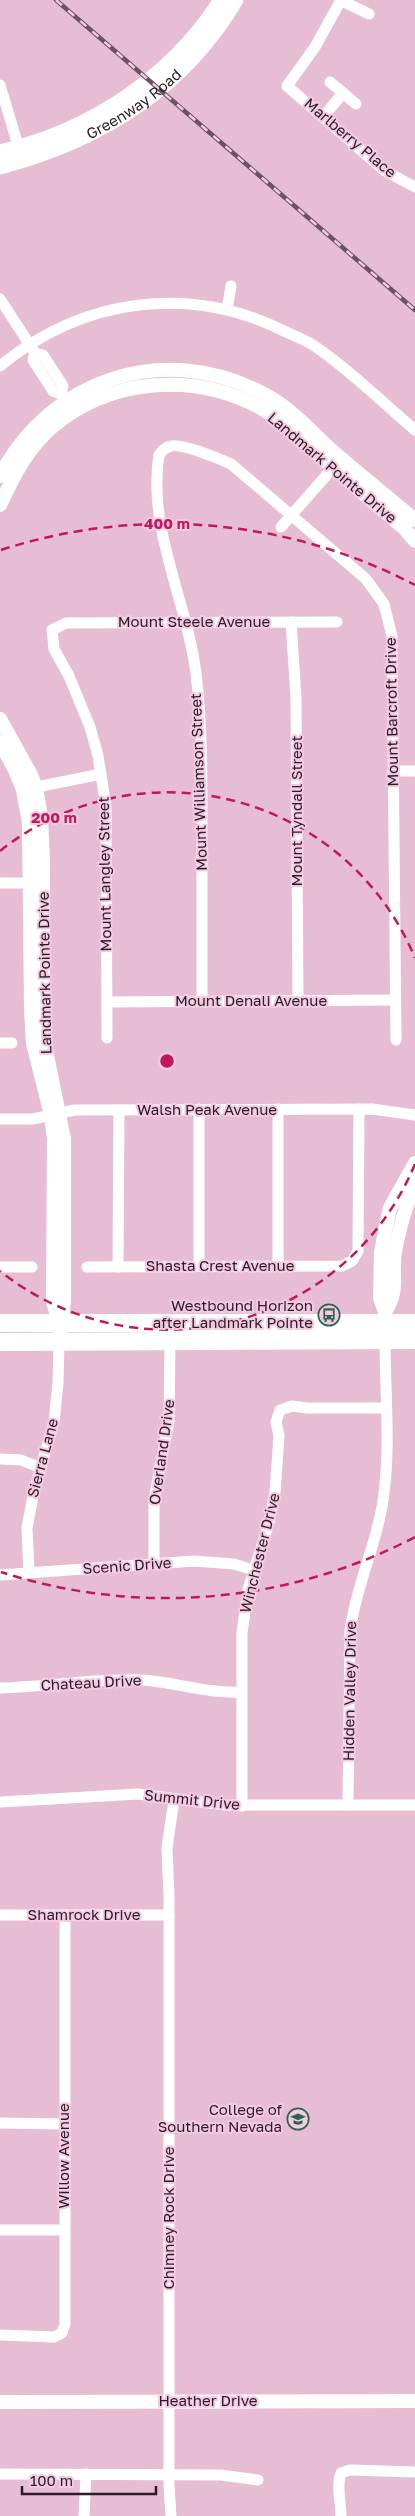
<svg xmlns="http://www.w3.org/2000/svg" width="415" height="2516" font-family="'Golos Text',sans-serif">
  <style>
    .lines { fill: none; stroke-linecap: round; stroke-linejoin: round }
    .minor { stroke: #fff; stroke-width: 11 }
    .tertiary { stroke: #fff; stroke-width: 14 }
    .secondary { stroke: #fff; stroke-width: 15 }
    .primary { stroke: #fff; stroke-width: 18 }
    .rail-casing { stroke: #6b5461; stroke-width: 4.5 }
    .rail { stroke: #f3cae0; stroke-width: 2.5; stroke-dasharray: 8; stroke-linecap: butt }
    .ring { fill: none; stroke: #c2185b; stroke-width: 2.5; stroke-dasharray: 9 6 }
    .labels { text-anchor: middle; stroke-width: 4; stroke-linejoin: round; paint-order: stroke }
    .street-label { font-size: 15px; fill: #2b1c25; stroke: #f3cae0 }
    .poi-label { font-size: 15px; fill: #2b1c25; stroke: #f3cae0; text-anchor: end }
    .centre { fill: #c2185b; stroke: #f3cae0; stroke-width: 2.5 }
    .ring-label { font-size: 15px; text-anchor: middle; font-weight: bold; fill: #c2185b; stroke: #f3cae0; stroke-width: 4; stroke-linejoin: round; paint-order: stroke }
  </style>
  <rect width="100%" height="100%" fill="#e6bdd3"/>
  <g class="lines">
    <g class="minor">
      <polyline points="340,0 369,14"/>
      <polyline points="341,0 315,47 287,86 385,171 415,187"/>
      <polyline points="0,85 20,152"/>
      <polyline points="343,93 356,104"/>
      <polyline points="323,117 343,93 330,82"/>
      <polyline points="0,299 35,353 43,355 63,386 61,394"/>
      <polyline points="227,309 231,286"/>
      <polyline points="35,353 33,360 53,391 61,394 65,400"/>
      <path d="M 0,366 C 83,298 190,283 286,332 C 295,336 305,340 313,345 C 350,370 382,402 415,430"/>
      <polyline points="281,527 339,461"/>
      <polyline points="291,622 296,697 298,1001"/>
      <polyline points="393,771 415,771"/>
      <polyline points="27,789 101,774"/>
      <polyline points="0,883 38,883"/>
      <path d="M 202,1001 C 202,942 202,883 202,824 C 202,774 202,723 196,673 C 187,601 147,528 159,455 C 162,451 165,447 171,446 C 182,443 220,459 231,464 L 366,579 L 384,604 L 392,636 L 396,1040"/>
      <polyline points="107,1002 395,1000"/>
      <polyline points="107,1038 106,806 98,756 90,727 69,676 54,649 52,630 66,623 337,622"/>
      <polyline points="0,1043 12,1043"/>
      <polyline points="199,1109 199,1266"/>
      <polyline points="278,1109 278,1266"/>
      <polyline points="0,1119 33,1119 75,1110 372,1109 415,1115"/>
      <polyline points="0,1267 32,1267"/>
      <polyline points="87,1267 342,1266 352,1261 358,1251 359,1109"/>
      <polyline points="118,1267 119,1110"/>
      <polyline points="0,1459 21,1460 41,1468"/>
      <polyline points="154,1564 154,1499 169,1421 170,1341"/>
      <polyline points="29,1573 27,1528 34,1491 54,1422 58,1383 59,1342"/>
      <polyline points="0,1575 194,1561 234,1564 253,1570"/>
      <path d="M 0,1688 C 48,1687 95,1678 142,1680 C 176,1682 208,1694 241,1692"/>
      <polyline points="0,1802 138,1794 224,1805 415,1805"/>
      <path d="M 348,1805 L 350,1631 C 356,1586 376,1546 383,1501 C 391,1448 385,1394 385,1340"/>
      <polyline points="242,1806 242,1633 248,1589 269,1523 275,1492 279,1436 276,1422 280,1410 292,1406 307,1408 386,1408"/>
      <polyline points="0,1915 169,1915"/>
      <polyline points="0,2123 64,2124"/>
      <polyline points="0,2230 64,2230"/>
      <polyline points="0,2335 54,2337 62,2333 65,2324 65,1915"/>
      <polyline points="0,2474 221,2475 258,2480"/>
      <polyline points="84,2516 86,2474"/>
      <polyline points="171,2516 169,2486 169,1897 167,1848 174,1800"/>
      <path d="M 341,2516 C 341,2502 336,2486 341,2473 L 350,2470 L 415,2472"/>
    </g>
    <g class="tertiary">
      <path d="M 0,476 C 51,378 166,341 264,394 C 289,407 308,428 328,447 C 356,472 386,495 415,520"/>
      <path d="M 0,505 C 13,477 28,447 52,427 C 110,378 193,372 259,407 C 279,418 297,436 315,452 C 344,477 374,503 404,528 L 415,541"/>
      <polyline points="0,719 30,773 36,787 41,817 43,860 43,1036 64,1139 64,1302 60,1331"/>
      <polyline points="0,742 16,772 23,790 29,823 31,1010 33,1043 51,1115 54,1140 53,1302 59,1322"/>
      <path d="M 385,1312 C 400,1288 391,1277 395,1252 C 399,1228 406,1206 415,1184"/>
      <polyline points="385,1331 385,1312 380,1298 381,1253 385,1231 390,1208 415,1163"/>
      <polyline points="0,2402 415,2401"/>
    </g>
    <g class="secondary">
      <path d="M 0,152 C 90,131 171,78 221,0"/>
      <path id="s1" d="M 0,167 C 99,141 183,90 236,0"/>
    </g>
    <g class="primary">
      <polyline points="0,1323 415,1323"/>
      <polyline points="0,1342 415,1340"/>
    </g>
    <g class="rail-casing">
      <polyline id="rail" points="56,0 415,310"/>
    </g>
    <use href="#rail" class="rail"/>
  </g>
  <g class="ring">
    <path d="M415 1164A268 268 0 0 1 0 1271M0 851A268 268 0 0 1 415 958"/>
    <path d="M415 1537A537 537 0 0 1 1 1572M1 550A537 537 0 0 1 415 585"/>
  </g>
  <defs>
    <g id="bus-ring" transform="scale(1.125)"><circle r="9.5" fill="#f3cae0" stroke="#2c654e" stroke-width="1.5"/><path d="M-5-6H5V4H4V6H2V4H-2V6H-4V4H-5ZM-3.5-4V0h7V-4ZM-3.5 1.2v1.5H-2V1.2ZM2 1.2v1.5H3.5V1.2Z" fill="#2c654e"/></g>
    <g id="university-ring" transform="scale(1.125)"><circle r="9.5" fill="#f3cae0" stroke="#2c654e" stroke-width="1.5"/><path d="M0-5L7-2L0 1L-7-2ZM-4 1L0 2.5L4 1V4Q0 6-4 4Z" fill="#2c654e"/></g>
  </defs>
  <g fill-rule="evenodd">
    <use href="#bus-ring" x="329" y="1315"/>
    <use href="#university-ring" x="298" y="2119"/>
  </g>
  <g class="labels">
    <g class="street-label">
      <text dy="5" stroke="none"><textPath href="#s1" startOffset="149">Greenway Road</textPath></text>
      <text transform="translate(350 138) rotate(40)" y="5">Marlberry Place</text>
      <text transform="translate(332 468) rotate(40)" y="5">Landmark Pointe Drive</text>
      <text x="194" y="627">Mount Steele Avenue</text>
      <text transform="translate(392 712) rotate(-91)" y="5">Mount Barcroft Drive</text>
      <text transform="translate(199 782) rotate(-92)" y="5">Mount Williamson Street</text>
      <text transform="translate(297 811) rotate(-90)" y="5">Mount Tyndall Street</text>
      <text transform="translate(105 874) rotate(-91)" y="5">Mount Langley Street</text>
      <text transform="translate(45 973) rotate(-91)" y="5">Landmark Pointe Drive</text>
      <text x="251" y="1006">Mount Denali Avenue</text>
      <text x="207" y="1115">Walsh Peak Avenue</text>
      <text x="220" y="1271">Shasta Crest Avenue</text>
      <text transform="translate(162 1452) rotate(-82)" y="5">Overland Drive</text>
      <text transform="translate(43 1458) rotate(-75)" y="5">Sierra Lane</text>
      <text transform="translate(260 1553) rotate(-76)" y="5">Winchester Drive</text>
      <text transform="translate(127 1566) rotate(-4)" y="5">Scenic Drive</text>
      <text transform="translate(91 1683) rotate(-3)" y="5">Chateau Drive</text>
      <text transform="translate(350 1691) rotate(-89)" y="5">Hidden Valley Drive</text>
      <text transform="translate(192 1800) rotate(6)" y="5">Summit Drive</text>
      <text x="84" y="1920">Shamrock Drive</text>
      <text transform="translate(64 2156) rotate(-90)" y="5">Willow Avenue</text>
      <text transform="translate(169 2218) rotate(-90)" y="5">Chimney Rock Drive</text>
      <text x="208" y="2406">Heather Drive</text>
    </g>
    <g class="poi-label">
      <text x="313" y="1311">Westbound Horizon<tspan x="313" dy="17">after Landmark Pointe</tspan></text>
      <text x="282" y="2115">College of<tspan x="282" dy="17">Southern Nevada</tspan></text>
    </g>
  </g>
  <circle cx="167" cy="1061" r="8" class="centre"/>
  <g class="ring-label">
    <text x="167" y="529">400 m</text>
    <text x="54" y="823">200 m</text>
  </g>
  <path d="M22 2486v8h134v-8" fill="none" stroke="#2b1c25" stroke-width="2.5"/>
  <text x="30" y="2486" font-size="15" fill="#2b1c25" stroke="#f3cae0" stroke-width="4" paint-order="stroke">100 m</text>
</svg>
